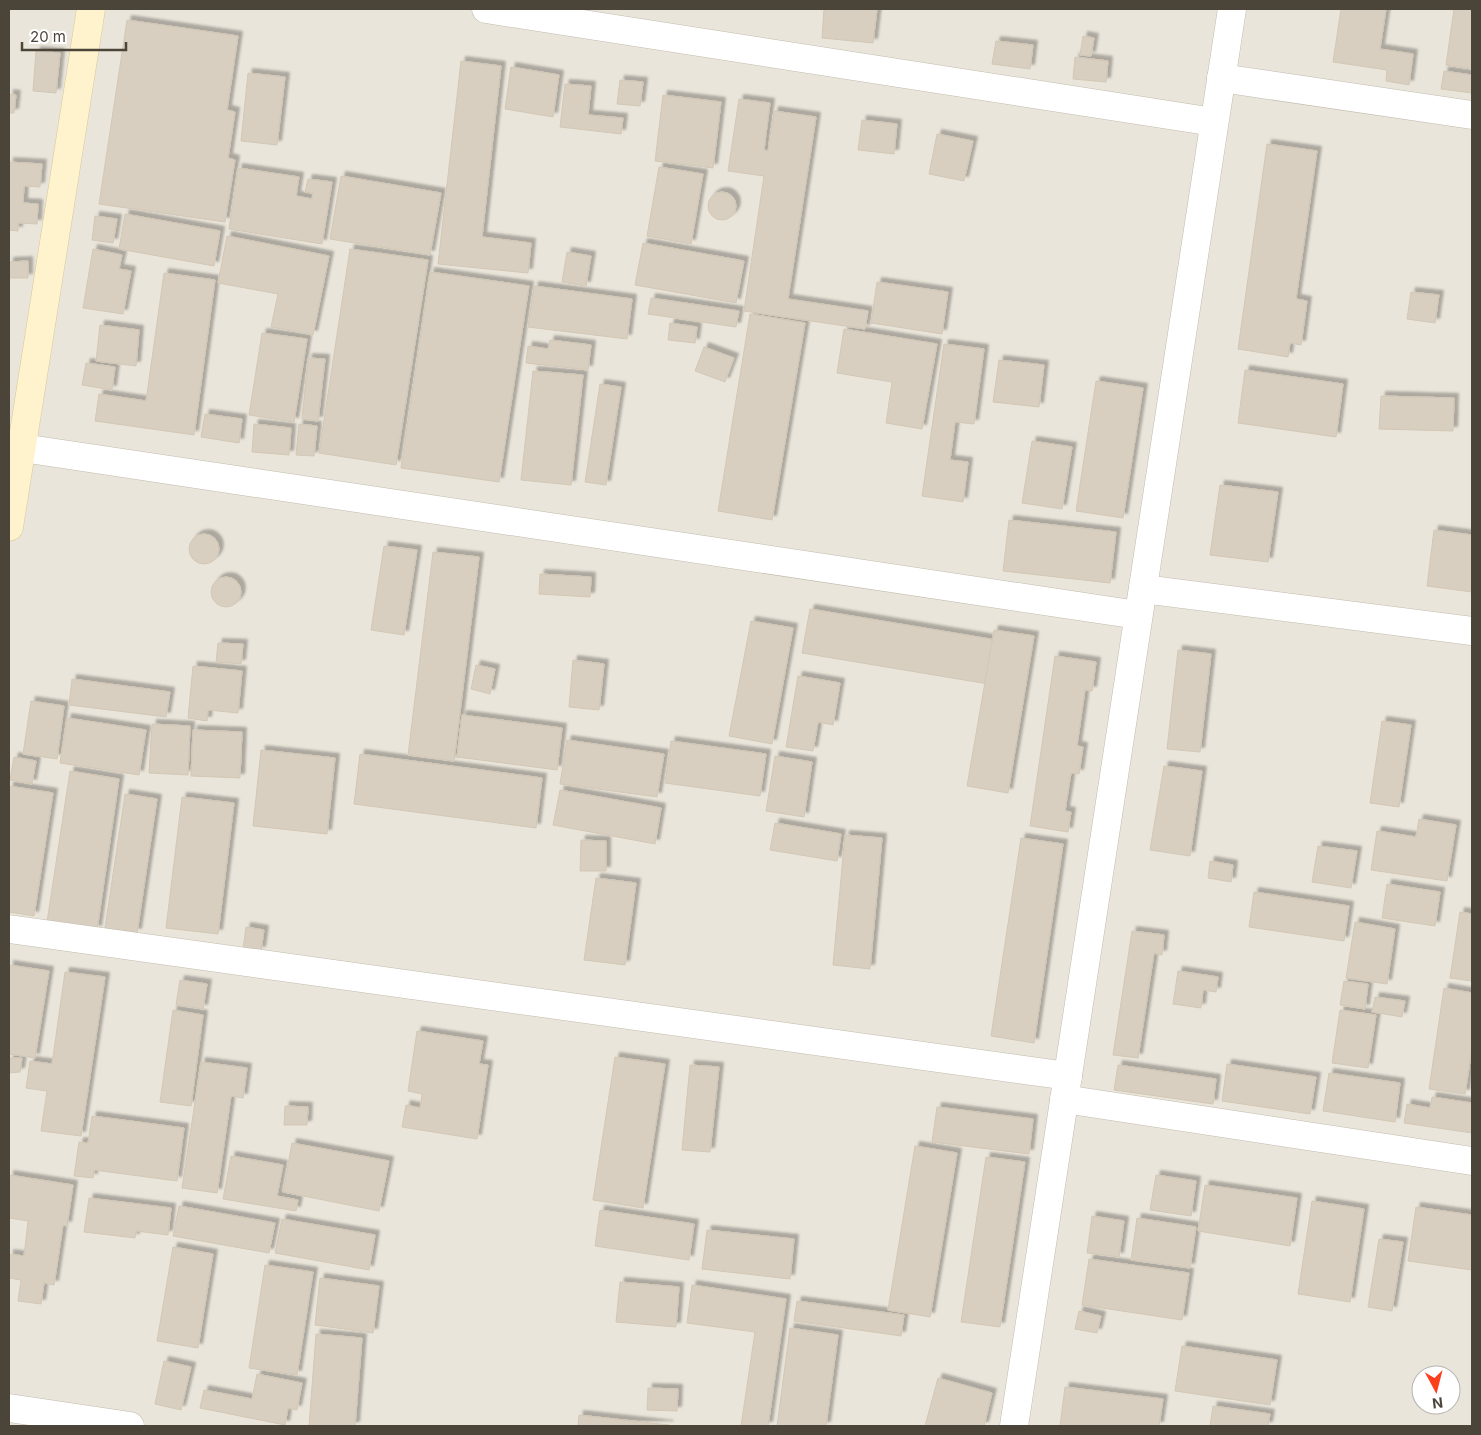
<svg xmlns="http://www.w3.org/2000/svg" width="1481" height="1435" font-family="Inter,sans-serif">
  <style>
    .residential { fill: #eae5da; fill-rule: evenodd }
    .building { fill: #d8cfc1; stroke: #d3c7b4; filter: url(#shadow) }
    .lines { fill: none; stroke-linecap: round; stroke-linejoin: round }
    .street-casing { stroke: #c2bbae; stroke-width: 29 }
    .secondary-casing { stroke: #d6c79b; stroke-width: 29 }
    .street { stroke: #fff; stroke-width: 28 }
    .secondary { stroke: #fff3cd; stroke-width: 28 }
  </style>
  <defs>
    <filter id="shadow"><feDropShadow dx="4.5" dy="-4.5" stdDeviation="1" flood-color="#0004"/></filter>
  </defs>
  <rect width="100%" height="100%" fill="#f6f3ec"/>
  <path class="residential" d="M 9,9 L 1472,9 L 1472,1426 L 9,1426 ZM 1421,1375 L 1451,1375 L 1451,1405 L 1421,1405 Z"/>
  <g class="building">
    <polygon points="824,9 877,9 873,43 822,38"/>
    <polygon points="1341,9 1386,9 1380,49 1413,54 1409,85 1386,81 1387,70 1333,62"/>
    <polygon points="1454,9 1472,9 1472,69 1446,65"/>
    <polygon points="127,20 238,36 227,110 235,112 228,158 235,160 225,222 99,204"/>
    <polygon points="1083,36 1094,38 1091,56 1080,55"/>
    <polygon points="996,41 1033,45 1030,69 992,64"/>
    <polygon points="36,51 60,53 56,93 33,91"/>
    <polygon points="1075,57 1108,61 1106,82 1073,79"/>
    <polygon points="461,61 501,66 482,237 531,243 528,273 438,264"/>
    <polygon points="511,67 559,75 553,117 505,109"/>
    <polygon points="1444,71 1472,75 1472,93 1441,89"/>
    <polygon points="248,73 285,77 277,145 241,141"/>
    <polygon points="620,80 643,82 640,106 617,104"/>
    <polygon points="565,84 591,86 588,115 623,118 621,134 560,127"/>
    <polygon points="9,94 16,95 14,113 9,113"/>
    <polygon points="663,95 721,102 713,168 655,161"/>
    <polygon points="739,99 770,103 764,150 768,151 774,111 816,117 788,299 868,311 865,329 744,311 764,176 728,171"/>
    <polygon points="862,120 897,124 894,154 858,150"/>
    <polygon points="937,134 973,141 964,181 929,174"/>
    <polygon points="1267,144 1317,151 1296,299 1307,301 1301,345 1290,343 1288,357 1238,349"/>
    <polygon points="9,162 42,164 40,187 24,186 23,203 38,204 37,224 18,223 18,231 9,230"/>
    <polygon points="659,167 703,174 691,244 647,236"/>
    <polygon points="238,168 299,177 296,196 312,199 313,193 305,192 308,179 332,182 322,244 229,229"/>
    <polygon points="341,176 441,193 430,255 330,239"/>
    <circle cx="722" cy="206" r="14"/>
    <polygon points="125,214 220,231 214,266 119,249"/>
    <polygon points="95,216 117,219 113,243 92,240"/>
    <polygon points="227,236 329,256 313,335 271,327 278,294 218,283"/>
    <polygon points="643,243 744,261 736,303 635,285"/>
    <polygon points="93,249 122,255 119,269 131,271 123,314 83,308"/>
    <polygon points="350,249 428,260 396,465 319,453"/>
    <polygon points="567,252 591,256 586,286 562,282"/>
    <polygon points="28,261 28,278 9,278 9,262"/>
    <polygon points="430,272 529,286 499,482 401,468"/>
    <polygon points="164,273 215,280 194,435 95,421 99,394 146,401"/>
    <polygon points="877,282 948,292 942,334 871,323"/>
    <polygon points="534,286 632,299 627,339 528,327"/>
    <polygon points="1411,292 1439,295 1435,323 1407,319"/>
    <polygon points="651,298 739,311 736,327 648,314"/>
    <polygon points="750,314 805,323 772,520 718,511"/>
    <polygon points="670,323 697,327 695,343 668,340"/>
    <polygon points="100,325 139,330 136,366 96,361"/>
    <polygon points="844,329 937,344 922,429 886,423 892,382 837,373"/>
    <polygon points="262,333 307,339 294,422 249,415"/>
    <polygon points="550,340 591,345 588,370 526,363 528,346 548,349"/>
    <polygon points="944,344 984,349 974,424 955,422 950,460 968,462 963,502 922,496"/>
    <polygon points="704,347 734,358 725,382 695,371"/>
    <polygon points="308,358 325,359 318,421 302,419"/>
    <polygon points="999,360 1044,365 1039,407 993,402"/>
    <polygon points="86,363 115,367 112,390 82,385"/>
    <polygon points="1245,370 1343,384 1336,437 1238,423"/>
    <polygon points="533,371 583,375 571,485 521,480"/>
    <polygon points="1096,381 1143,388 1123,518 1076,511"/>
    <polygon points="600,384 621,387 606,485 585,482"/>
    <polygon points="1381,396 1454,398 1453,431 1379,429"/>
    <polygon points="205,414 242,419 239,443 201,437"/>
    <polygon points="254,424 291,428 289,455 252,452"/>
    <polygon points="299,424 317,426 314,456 296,455"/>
    <polygon points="1032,441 1072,447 1062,509 1022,503"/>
    <polygon points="1220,485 1278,492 1268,562 1210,555"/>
    <polygon points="1009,520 1116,532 1110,583 1003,571"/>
    <polygon points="1434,530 1472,535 1472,592 1427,586"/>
    <circle cx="204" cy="549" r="15"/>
    <polygon points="384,546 417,550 404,635 371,630"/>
    <polygon points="433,552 479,557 454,761 408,755"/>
    <polygon points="540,574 591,577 590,597 539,594"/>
    <circle cx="226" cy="592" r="15"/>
    <polygon points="810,609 996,640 988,684 802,653"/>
    <polygon points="751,621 793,628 772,744 729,736"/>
    <polygon points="994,630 1034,636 1008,793 967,786"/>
    <polygon points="218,643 243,644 241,664 216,662"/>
    <polygon points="1178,650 1211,654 1200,752 1167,749"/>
    <polygon points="1055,656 1096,662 1092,691 1085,690 1077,746 1083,747 1079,774 1071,773 1065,811 1071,812 1068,832 1030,826"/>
    <polygon points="573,660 604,664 599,710 569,707"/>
    <polygon points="476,665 495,669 490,694 471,689"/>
    <polygon points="193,666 242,671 238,713 208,710 207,721 188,718"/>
    <polygon points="798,676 840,683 833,725 818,722 813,751 786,747"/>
    <polygon points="72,679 170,692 166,717 69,705"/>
    <polygon points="31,701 64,706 57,759 23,754"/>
    <polygon points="462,715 562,728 557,770 457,757"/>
    <polygon points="67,718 146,730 139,775 60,763"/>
    <polygon points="1382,721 1411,725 1399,807 1370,803"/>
    <polygon points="152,724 190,726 188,775 149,773"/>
    <polygon points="193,730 242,732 240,778 191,776"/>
    <polygon points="567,740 664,754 657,797 560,784"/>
    <polygon points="671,741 766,754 760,796 665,783"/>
    <polygon points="261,750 335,758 327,834 253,826"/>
    <polygon points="360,754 542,778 536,828 354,804"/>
    <polygon points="775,756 812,762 804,817 766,811"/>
    <polygon points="14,757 36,761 32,784 10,780"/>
    <polygon points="1164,766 1202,771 1190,856 1150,850"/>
    <polygon points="70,771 119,779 97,930 47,922"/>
    <polygon points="9,786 53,793 34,916 9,912"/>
    <polygon points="560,790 661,808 655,844 553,825"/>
    <polygon points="125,794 157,799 137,933 105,928"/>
    <polygon points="182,797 234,803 218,934 166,928"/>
    <polygon points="1419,819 1456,825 1447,881 1371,870 1377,831 1416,837"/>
    <polygon points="775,823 841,834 837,861 770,850"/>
    <polygon points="845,835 882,838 870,969 833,965"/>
    <polygon points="1021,838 1063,844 1034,1043 991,1036"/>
    <polygon points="581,840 606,841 606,871 580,871"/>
    <polygon points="1318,846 1357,851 1351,888 1312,882"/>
    <polygon points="1210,861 1233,865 1231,882 1208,878"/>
    <polygon points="596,878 636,883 625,965 584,960"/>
    <polygon points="1387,884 1440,892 1435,926 1382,918"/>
    <polygon points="1254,892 1349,906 1344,941 1249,927"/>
    <polygon points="1460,912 1472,914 1472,981 1450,978"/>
    <polygon points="1355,922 1395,929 1387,984 1346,978"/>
    <polygon points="246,927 264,930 261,951 243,949"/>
    <polygon points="1132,931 1164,935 1162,955 1154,953 1138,1058 1113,1055"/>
    <polygon points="9,965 49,971 35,1058 9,1054"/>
    <polygon points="1178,971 1218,977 1216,992 1203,990 1201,1008 1173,1004"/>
    <polygon points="65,972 105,977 81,1136 41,1131 47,1091 26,1088 30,1061 52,1064"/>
    <polygon points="180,980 207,984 203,1009 176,1005"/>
    <polygon points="1344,981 1368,984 1365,1009 1340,1005"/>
    <polygon points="1444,988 1472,993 1472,1048 1465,1094 1429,1089"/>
    <polygon points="1375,997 1405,1001 1402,1017 1372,1012"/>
    <polygon points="173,1010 203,1015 191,1106 160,1102"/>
    <polygon points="1340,1010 1376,1015 1368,1068 1332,1063"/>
    <polygon points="417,1031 483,1041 479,1064 488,1065 477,1139 402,1127 406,1105 420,1108 422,1094 408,1091"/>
    <polygon points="615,1057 665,1064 643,1208 593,1200"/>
    <polygon points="9,1058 22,1058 20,1072 9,1073"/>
    <polygon points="201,1062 247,1068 243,1098 231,1096 217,1193 182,1188"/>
    <polygon points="1227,1064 1316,1077 1310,1114 1222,1101"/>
    <polygon points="690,1065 719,1067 710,1152 682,1150"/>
    <polygon points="1118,1065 1216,1079 1213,1104 1114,1090"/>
    <polygon points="1329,1073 1400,1083 1395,1122 1323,1111"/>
    <polygon points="1432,1097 1472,1103 1472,1133 1404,1123 1407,1104 1430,1108"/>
    <polygon points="285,1106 308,1107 307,1125 284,1125"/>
    <polygon points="937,1107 1033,1119 1029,1154 932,1142"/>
    <polygon points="92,1116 184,1128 177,1181 94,1170 93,1178 74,1176 79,1142 88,1143"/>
    <polygon points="292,1143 389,1161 379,1211 283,1192"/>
    <polygon points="915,1146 957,1153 930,1317 888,1310"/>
    <polygon points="231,1156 283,1165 277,1196 298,1200 296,1211 223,1199"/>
    <polygon points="986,1157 1025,1162 1000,1327 961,1322"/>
    <polygon points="9,1175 73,1185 67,1226 63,1225 54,1285 44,1283 41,1304 18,1301 21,1280 9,1278 9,1254 24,1256 28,1221 9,1218"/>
    <polygon points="1156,1175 1196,1181 1191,1216 1150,1210"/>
    <polygon points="1205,1185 1297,1198 1290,1246 1198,1231"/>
    <polygon points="89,1198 171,1208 168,1235 136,1231 135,1238 84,1232"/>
    <polygon points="1312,1201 1364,1209 1350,1302 1298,1294"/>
    <polygon points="179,1206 275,1223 269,1253 173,1236"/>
    <polygon points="1416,1207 1472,1215 1472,1270 1408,1261"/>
    <polygon points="600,1210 694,1224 689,1260 595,1246"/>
    <polygon points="1092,1216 1124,1221 1119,1257 1087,1253"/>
    <polygon points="1137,1218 1196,1227 1190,1268 1131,1260"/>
    <polygon points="282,1219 375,1235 369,1270 275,1253"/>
    <polygon points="707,1230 794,1239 790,1279 702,1269"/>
    <polygon points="1379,1239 1403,1242 1392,1311 1368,1307"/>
    <polygon points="173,1247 213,1254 198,1348 157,1341"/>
    <polygon points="1089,1259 1189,1273 1182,1320 1082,1305"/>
    <polygon points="265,1265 313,1272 297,1375 249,1368"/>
    <polygon points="320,1278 379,1286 373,1333 315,1325"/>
    <polygon points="620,1282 679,1287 676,1327 616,1322"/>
    <polygon points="692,1285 786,1299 768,1426 741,1426 755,1332 687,1323"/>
    <polygon points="797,1301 904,1315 901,1336 794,1321"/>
    <polygon points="1079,1311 1101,1316 1097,1333 1075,1329"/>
    <polygon points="790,1328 838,1335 826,1426 777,1426"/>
    <polygon points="316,1334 362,1338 355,1426 309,1426"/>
    <polygon points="1182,1346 1277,1360 1270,1405 1175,1391"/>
    <polygon points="164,1361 191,1367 181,1410 155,1404"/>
    <polygon points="257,1374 302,1383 297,1410 288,1408 285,1425 200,1408 204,1390 252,1399"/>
    <polygon points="938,1378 992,1393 984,1426 925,1426"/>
    <polygon points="1065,1387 1163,1399 1159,1426 1060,1426"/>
    <polygon points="648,1388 678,1389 677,1411 647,1410"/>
    <polygon points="1213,1406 1270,1414 1268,1426 1210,1426"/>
    <polygon points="579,1415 669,1425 578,1426"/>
  </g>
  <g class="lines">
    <g class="street-casing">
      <g id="street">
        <polyline points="486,9 1214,122"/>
        <polyline points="1221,78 1472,115"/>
        <polyline points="9,446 1138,615"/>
        <polyline points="1143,589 1472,631"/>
        <polyline points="9,929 1068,1076"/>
        <polyline points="1064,1099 1472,1161"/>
        <polyline points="9,1408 130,1426"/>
        <polyline points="1014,1426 1232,9"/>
      </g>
    </g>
    <g class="secondary-casing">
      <polyline id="secondary" points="9,527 91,9"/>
    </g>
    <use href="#street" class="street"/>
    <use href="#secondary" class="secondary"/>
  </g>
  <rect width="1481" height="1435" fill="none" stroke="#4b4439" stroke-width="20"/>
  <g transform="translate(1436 1390) rotate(173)"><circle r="24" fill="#ffffff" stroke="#b7b4b0"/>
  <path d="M0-4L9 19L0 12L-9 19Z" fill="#fc3f1d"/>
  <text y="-8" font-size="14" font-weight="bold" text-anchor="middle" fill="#4b4439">N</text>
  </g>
  <path d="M22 42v8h104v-8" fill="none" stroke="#4b4439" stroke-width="2.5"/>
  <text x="30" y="42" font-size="15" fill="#4b4439" stroke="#ffffff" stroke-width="4" paint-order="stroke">20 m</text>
</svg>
